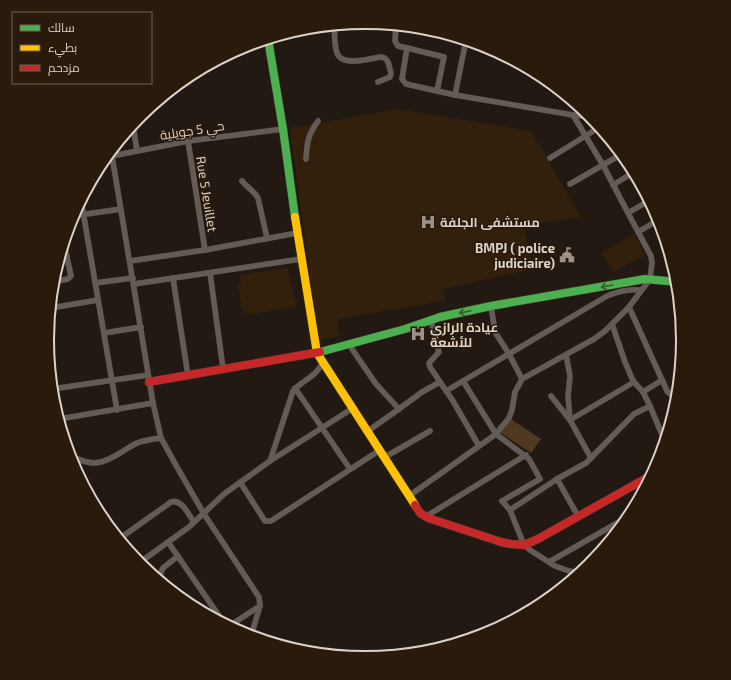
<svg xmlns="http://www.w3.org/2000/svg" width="731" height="680" font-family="'Exo 2',Cairo,sans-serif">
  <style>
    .built { fill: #32200d }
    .green { fill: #503822 }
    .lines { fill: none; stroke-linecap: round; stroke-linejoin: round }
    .street-casing { stroke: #3d3731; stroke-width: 6 }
    .fast-casing { stroke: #3d3731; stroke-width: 9 }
    .slow-casing { stroke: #3d3731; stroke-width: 9 }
    .jam-casing { stroke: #3d3731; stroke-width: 9 }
    .street { stroke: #635b55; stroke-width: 5.5 }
    .fast { stroke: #4caf50; stroke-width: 8 }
    .slow { stroke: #ffc107; stroke-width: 8 }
    .jam { stroke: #c62828; stroke-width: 8 }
    .oneway { stroke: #395d2a }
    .labels { text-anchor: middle; stroke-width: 3; stroke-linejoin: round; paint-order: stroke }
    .street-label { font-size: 13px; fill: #ddd2c9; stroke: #291a0b }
    .poi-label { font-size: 13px; font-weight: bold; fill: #ddd2c9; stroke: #291a0b; text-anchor: start }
    .rim { fill: none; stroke: #ddd2c9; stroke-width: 2 }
  </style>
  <rect width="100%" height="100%" fill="#221a12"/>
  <g class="built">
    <polygon points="397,109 531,131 581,217 524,226 533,269 443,289 445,301 337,319 340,336 319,340 290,128"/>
    <polygon points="634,234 645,255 614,272 601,253"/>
    <polygon points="288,268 296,307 247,315 245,310 242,311 238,283 241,282 240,275"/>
  </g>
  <polygon class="green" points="511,419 541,439 531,453 501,433"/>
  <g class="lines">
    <g class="street-casing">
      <g id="street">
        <path d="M 334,25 C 335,34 334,45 337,53 C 342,67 369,59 380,57 C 389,57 389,66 391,73 L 390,77 L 378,82"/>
        <polyline points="396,25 395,41 398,46 407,48 402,79 406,84 455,95 573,115 592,117"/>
        <polyline points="407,48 444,57 437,91"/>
        <polyline points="455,95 466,40"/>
        <polyline points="573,115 603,165 628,213 650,200"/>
        <polyline points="133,125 137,151"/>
        <polyline points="188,141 205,250"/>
        <polyline points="112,156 153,403 161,438 177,467 204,514 259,597 260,606 251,636"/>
        <polyline points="107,157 188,141 283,129"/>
        <polyline points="550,158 600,127"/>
        <path d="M 306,159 C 307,142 308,135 318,121"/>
        <path d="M 242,181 C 247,187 255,192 258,198 L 267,238"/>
        <polyline points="570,184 622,154"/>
        <polyline points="613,185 634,172"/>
        <polyline points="81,200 117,410"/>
        <polyline points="73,216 121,209"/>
        <polyline points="638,232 660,219"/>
        <polyline points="60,257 67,256"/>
        <polyline points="130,261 205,250 297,233"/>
        <polyline points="210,273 223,368"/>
        <polyline points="173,278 188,376"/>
        <polyline points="53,282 68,279 71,276 64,244"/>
        <polyline points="95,283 133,278"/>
        <polyline points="134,284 301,259"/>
        <polyline points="491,306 495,332 509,354 522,379"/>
        <polyline points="629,307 667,391 670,394 678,398"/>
        <polyline points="51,308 98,300"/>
        <polyline points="431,321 439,352 429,363 430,367 453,401 479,446"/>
        <polyline points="612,324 625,362 631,376 634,382 643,392 650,406"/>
        <polyline points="104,333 141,327"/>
        <polyline points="351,343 352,349 376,384 399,409 422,392 440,382"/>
        <polyline points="566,355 570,376 568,396 570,420"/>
        <polyline points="295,388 350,469"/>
        <polyline points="52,389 148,375"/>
        <polyline points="446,391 463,381"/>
        <polyline points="643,392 662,380"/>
        <polyline points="551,396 570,420"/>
        <polyline points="59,419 153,403"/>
        <polyline points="368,431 399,409"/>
        <path d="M 70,456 C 78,459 85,463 94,463 C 110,462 123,450 137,443 C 144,440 153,439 161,438"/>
        <polyline points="385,457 430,431"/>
        <polyline points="591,458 570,420 634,382"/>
        <polyline points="270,461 353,408"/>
        <polyline points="557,479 586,463 634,414 650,406 665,442"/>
        <polyline points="240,482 263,518 265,521 271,521 380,450"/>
        <polyline points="409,496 496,434 509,418 512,410 515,392 522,379 594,339 605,331 629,307 650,279 652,263 651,256 628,213"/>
        <polyline points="510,510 524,545 530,550 555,566 569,571 581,573"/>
        <path d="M 578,516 L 557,479 L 510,510 L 502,501 L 540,479 L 529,459 L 496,434 L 463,381 L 607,296 C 619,291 628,289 641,290"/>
        <polyline points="425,517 526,455"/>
        <path d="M 119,539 L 171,502 C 182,499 188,514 194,522"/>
        <polyline points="168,542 224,623"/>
        <polyline points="549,562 631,515"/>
        <path d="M 139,563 L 189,527 L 224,494 L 270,461 L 293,391 C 304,379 316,377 323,362"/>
        <polyline points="577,573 589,566"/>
        <polyline points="158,579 163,568 178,556"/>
        <polyline points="207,614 215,610"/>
        <polyline points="229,626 260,606"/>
      </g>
    </g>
    <g class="fast-casing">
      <g id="fast">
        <polyline points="268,39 283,129 295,217"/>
        <polyline points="320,352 405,329 440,317 491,306 645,279 678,282"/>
      </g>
    </g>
    <g class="slow-casing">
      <polyline id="slow" points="295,217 317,353 415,505"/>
    </g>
    <g class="jam-casing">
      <g id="jam">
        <polyline points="149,382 320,352"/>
        <polyline points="415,505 420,513 428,518 501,542 511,544 524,545 538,539 652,475"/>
      </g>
    </g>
    <use href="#street" class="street"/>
    <use href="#fast" class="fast"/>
    <use href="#slow" class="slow"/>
    <use href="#jam" class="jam"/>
  </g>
  <defs><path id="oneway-shaft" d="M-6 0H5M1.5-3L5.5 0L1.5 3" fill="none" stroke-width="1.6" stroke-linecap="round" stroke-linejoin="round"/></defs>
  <g class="oneway">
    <use href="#oneway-shaft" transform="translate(607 286) rotate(170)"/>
    <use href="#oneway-shaft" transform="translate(465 312) rotate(168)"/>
  </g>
  <defs>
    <g id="hospital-bare" transform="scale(1.2)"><path d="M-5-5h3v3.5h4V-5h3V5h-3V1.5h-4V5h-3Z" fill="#9c9289" stroke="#291a0b" stroke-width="2.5" paint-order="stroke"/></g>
    <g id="civic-bare" transform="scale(1.2)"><path d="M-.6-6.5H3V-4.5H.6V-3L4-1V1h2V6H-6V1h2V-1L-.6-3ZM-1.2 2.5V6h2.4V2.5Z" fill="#9c9289" stroke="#291a0b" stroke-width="2.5" paint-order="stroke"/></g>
  </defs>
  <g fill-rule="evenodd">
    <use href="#hospital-bare" x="428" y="222"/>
    <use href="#civic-bare" x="567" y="255"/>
    <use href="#hospital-bare" x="418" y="334"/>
  </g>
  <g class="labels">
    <g class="street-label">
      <text transform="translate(192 130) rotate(-9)" y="5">حي 5 جويلية</text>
      <text transform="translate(207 194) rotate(81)" y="5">Rue 5 Jeuillet</text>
    </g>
    <g class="poi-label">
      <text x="440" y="227">مستشفى الجلفة</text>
      <text x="555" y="253" text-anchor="end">BMPJ ( police<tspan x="555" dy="15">judiciaire)</tspan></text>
      <text x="430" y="332">عيادة الرازي<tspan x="430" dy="15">للأشعة</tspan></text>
    </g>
  </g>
  <path d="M0 0H731V680H0ZM54 340a311 311 0 1 1 622 0a311 311 0 1 1-622 0Z" fill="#291a0b" fill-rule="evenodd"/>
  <path class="rim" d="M54 340a311 311 0 1 1 622 0a311 311 0 1 1-622 0Z"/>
  <rect x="12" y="12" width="140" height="72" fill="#291a0b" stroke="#716457"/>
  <rect x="20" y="25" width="20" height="6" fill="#4caf50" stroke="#716457"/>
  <text x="48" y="32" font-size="12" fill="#ddd2c9">سالك</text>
  <rect x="20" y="45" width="20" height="6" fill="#ffc107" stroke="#716457"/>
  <text x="48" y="52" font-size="12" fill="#ddd2c9">بطيء</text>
  <rect x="20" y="65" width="20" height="6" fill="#c62828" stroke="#716457"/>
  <text x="48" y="72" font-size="12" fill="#ddd2c9">مزدحم</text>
</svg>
